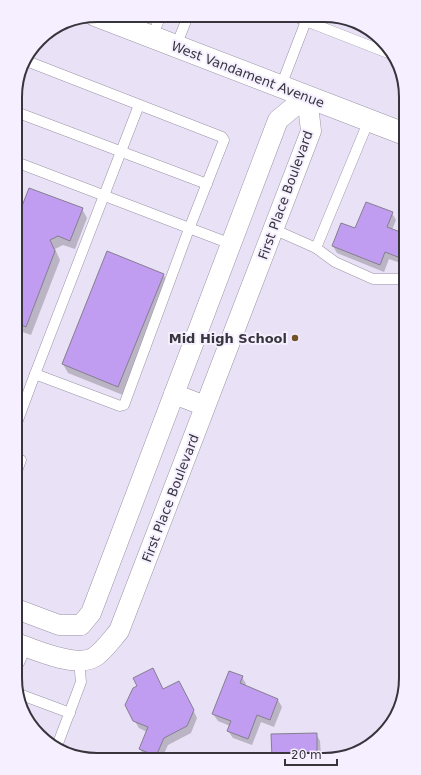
<svg xmlns="http://www.w3.org/2000/svg" width="421" height="775" font-family="'DejaVu Sans',sans-serif">
  <style>
    .shadow { fill: #0003 }
    .building { fill: #c09df0; stroke: #857e90 }
    .lines { fill: none; stroke-linecap: round; stroke-linejoin: round }
    .lane-casing { stroke: #9b94a6; stroke-width: 11 }
    .street-casing { stroke: #9b94a6; stroke-width: 21 }
    .secondary-casing { stroke: #9b94a6; stroke-width: 23 }
    .lane { stroke: #fff; stroke-width: 10 }
    .street { stroke: #fff; stroke-width: 20 }
    .secondary { stroke: #fff; stroke-width: 22 }
    .poi-dot { fill: #725228; stroke: #f5efff; stroke-width: 1.5 }
    .labels { text-anchor: middle; stroke-width: 4; stroke-linejoin: round; paint-order: stroke }
    .street-label { font-size: 13px; fill: #37343c; stroke: #f5efff }
    .poi-label { font-size: 13px; font-weight: bold; fill: #37343c; stroke: #f5efff; text-anchor: end }
    .rim { fill: none; stroke: #37343c; stroke-width: 2 }
  </style>
  <rect width="100%" height="100%" fill="#e9e1f5"/>
  <g class="shadow">
    <polygon points="82,209 87,218 75,249 63,245 55,249 60,260 31,335 17,330 17,233 20,224"/>
    <polygon points="392,213 396,220 392,230 403,235 403,264 389,259 384,272 337,253 333,246 356,229"/>
    <polygon points="163,274 168,283 123,395 68,373 63,364"/>
    <polygon points="242,677 246,684 245,686 278,700 282,707 274,727 261,722 252,745 233,738 228,731 230,726 218,721 213,714"/>
    <polygon points="183,689 197,718 191,733 168,745 162,758 149,758 144,756 140,749 147,732 139,728 134,720 163,690"/>
    <polygon points="316,734 320,741 321,756 273,757"/>
  </g>
  <g class="building">
    <polygon points="29,188 83,208 70,241 58,236 50,240 55,251 26,327 17,323 17,230 19,224 17,219"/>
    <polygon points="366,202 393,212 387,227 403,233 403,259 385,252 380,265 332,246 341,223 355,228"/>
    <polygon points="107,251 164,274 118,387 62,364"/>
    <polygon points="153,668 163,689 179,681 194,710 187,726 164,738 156,756 139,749 148,727 133,721 125,705 133,688 137,686 133,678"/>
    <polygon points="229,671 243,676 240,683 278,699 270,720 257,715 248,739 227,731 231,721 212,714"/>
    <polygon points="317,733 317,756 272,757 271,734"/>
  </g>
  <g class="lines">
    <g class="lane-casing">
      <g id="lane">
        <polyline points="306,21 388,53"/>
        <polyline points="152,37 161,15"/>
        <polyline points="176,46 188,16"/>
        <polyline points="281,86 306,21 294,16"/>
        <polyline points="16,112 207,184"/>
        <polyline points="16,162 231,244"/>
        <polyline points="273,229 316,248 369,120"/>
        <polyline points="316,248 335,262 373,279 403,279"/>
        <polyline points="35,374 139,105"/>
        <polyline points="18,420 35,374 120,406 124,405 189,229 224,140 222,137 24,60"/>
        <polyline points="18,459 21,460 18,468"/>
        <polyline points="19,663 26,647"/>
        <polyline points="19,694 70,713"/>
        <polyline points="57,746 81,682 79,661"/>
      </g>
    </g>
    <g class="street-casing">
      <g id="street">
        <polyline points="174,394 205,406"/>
        <polyline points="19,610 59,625 81,625 91,613 278,120 307,96"/>
        <path d="M 19,644 C 37,651 79,669 96,656 C 105,649 112,639 119,631 L 311,131 L 307,96"/>
      </g>
    </g>
    <g class="secondary-casing">
      <polyline id="secondary" points="95,15 402,133"/>
    </g>
    <use href="#lane" class="lane"/>
    <use href="#street" class="street"/>
    <use href="#secondary" class="secondary"/>
  </g>
  <circle class="poi-dot" cx="295" cy="338" r="4"/>
  <g class="labels">
    <g class="street-label">
      <text transform="translate(248 74) rotate(21)" y="5">West Vandament Avenue</text>
      <text transform="translate(285 195) rotate(-70)" y="5">First Place Boulevard</text>
      <text transform="translate(170 498) rotate(-69)" y="5">First Place Boulevard</text>
    </g>
    <g class="poi-label">
      <text x="287" y="343">Mid High School</text>
    </g>
  </g>
  <path d="M0 0H421V775H0ZM97 22H324A75 75 0 0 1 399 97V678A75 75 0 0 1 324 753H97A75 75 0 0 1 22 678V97A75 75 0 0 1 97 22Z" fill="#f5efff" fill-rule="evenodd"/>
  <path class="rim" d="M97 22H324A75 75 0 0 1 399 97V678A75 75 0 0 1 324 753H97A75 75 0 0 1 22 678V97A75 75 0 0 1 97 22Z"/>
  <path d="M285 759v6h52v-6" fill="none" stroke="#37343c" stroke-width="2"/>
  <text x="291" y="759" font-size="12" fill="#37343c" stroke="#f5efff" stroke-width="3" paint-order="stroke">20 m</text>
</svg>
